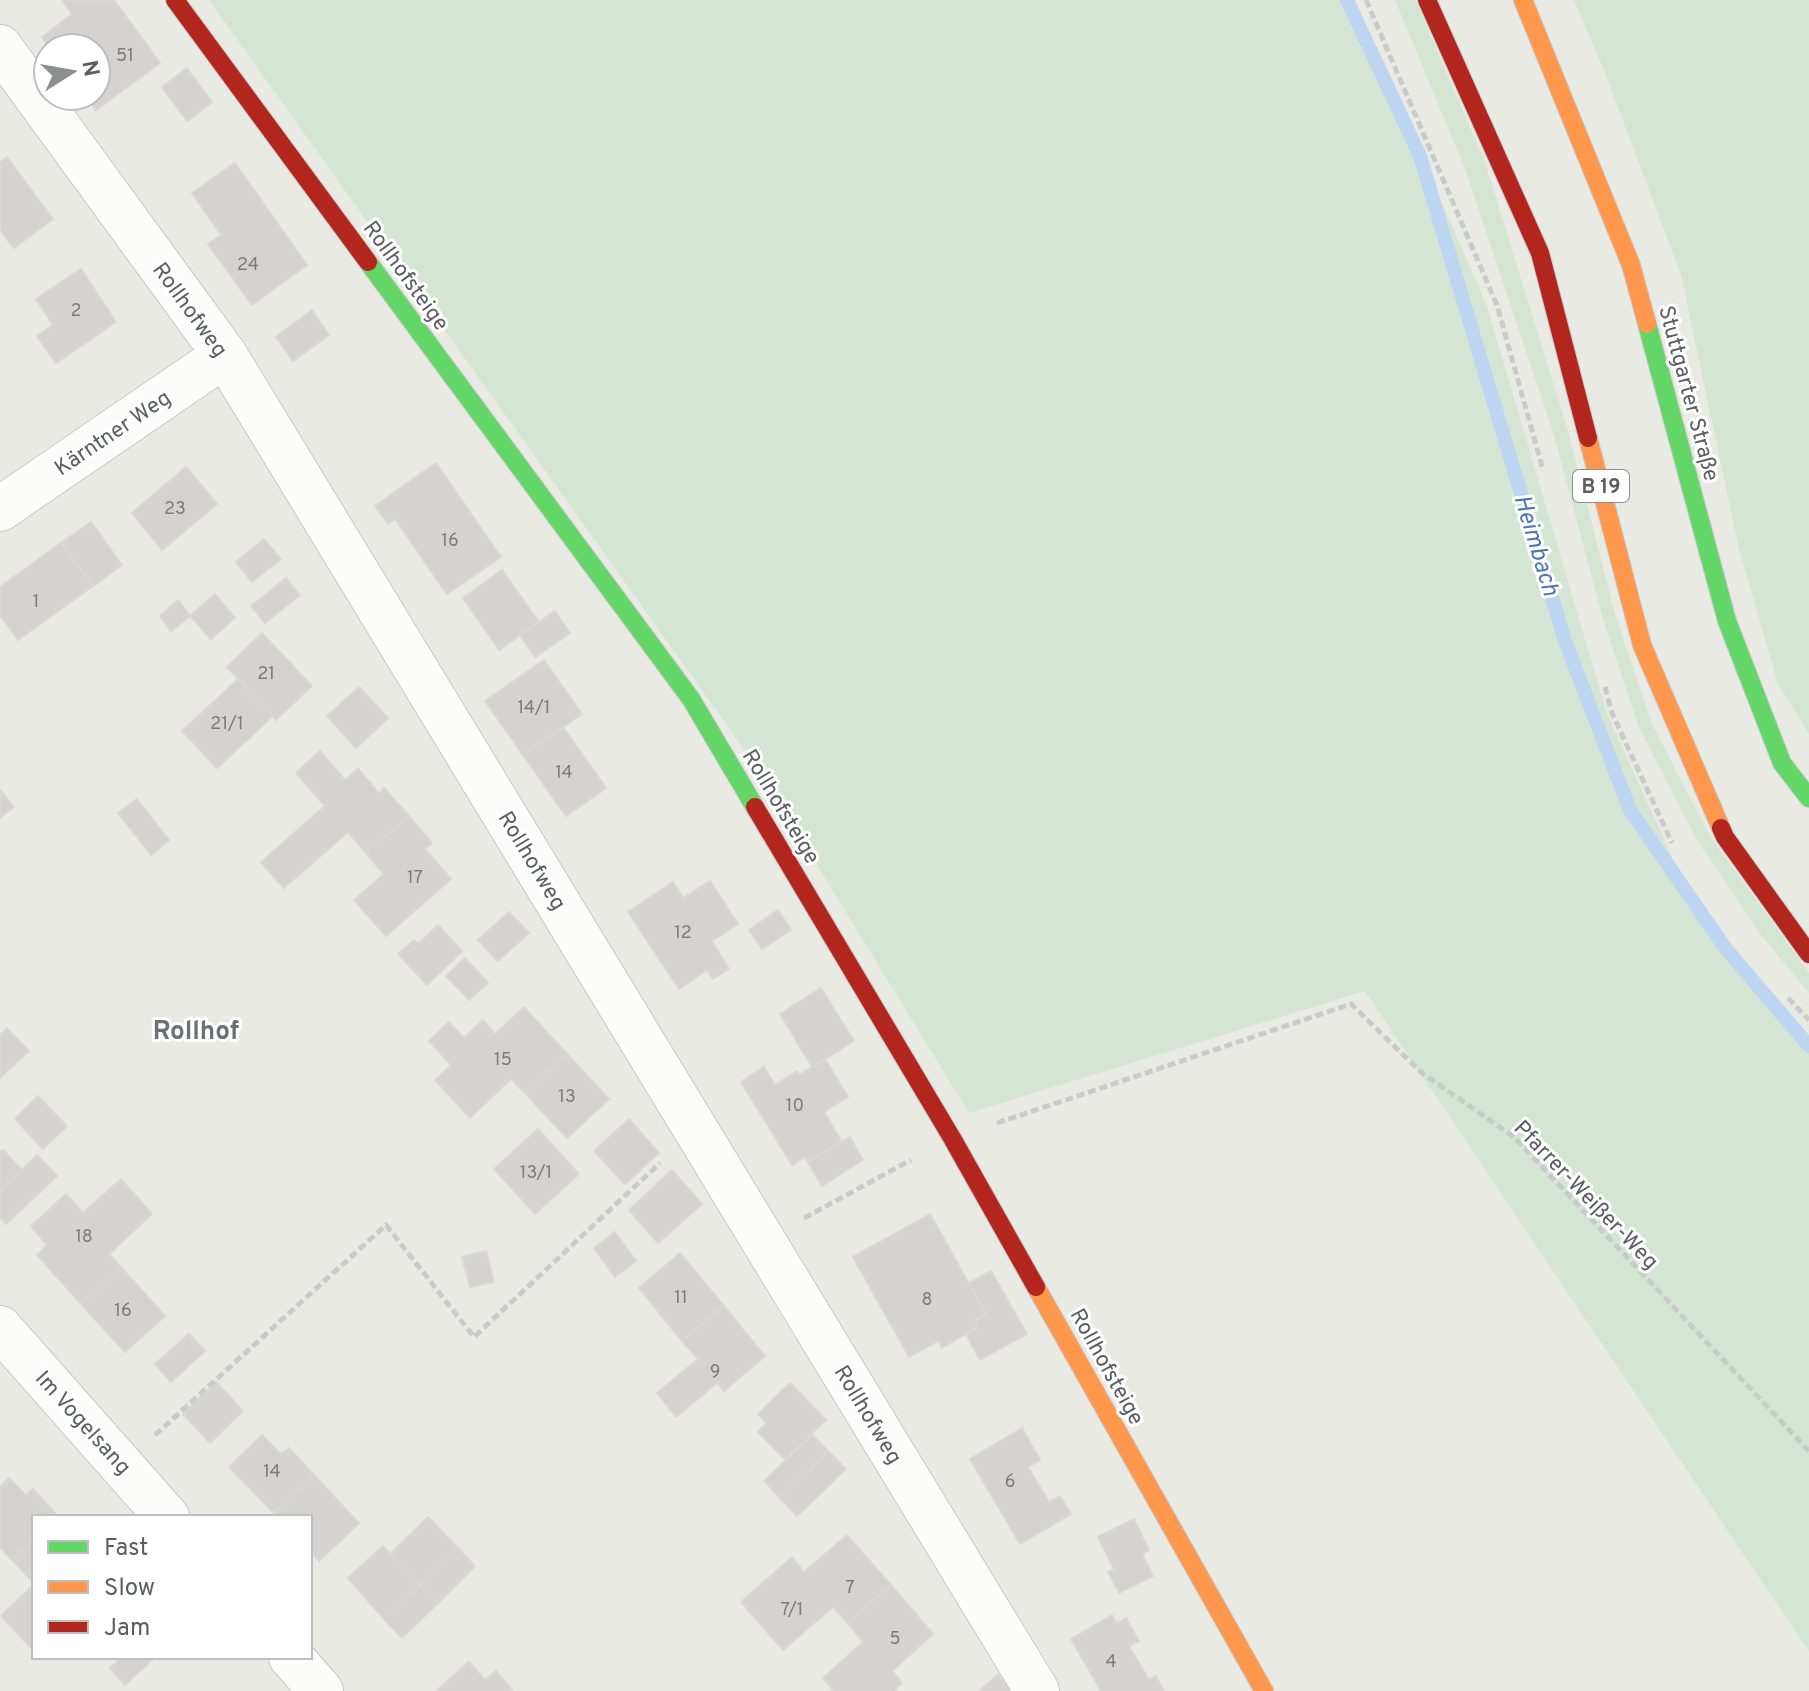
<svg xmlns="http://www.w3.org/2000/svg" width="1809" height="1691" font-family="Overpass,sans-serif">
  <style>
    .green { fill: #d4e5d3 }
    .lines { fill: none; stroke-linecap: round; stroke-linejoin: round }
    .stream { stroke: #bdd5f0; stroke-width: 14 }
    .building { fill: #d4d3d0; stroke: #d9d8d4; stroke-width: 2 }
    .street-casing { stroke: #c7c7c7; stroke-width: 46 }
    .fast-casing { stroke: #c7c8c8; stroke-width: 20 }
    .slow-casing { stroke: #c7c8c8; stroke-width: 20 }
    .jam-casing { stroke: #c7c8c8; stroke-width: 20 }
    .path { stroke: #c8cbca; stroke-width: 5; stroke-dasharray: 8 4; stroke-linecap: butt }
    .street { stroke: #fcfcfb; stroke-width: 44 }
    .fast { stroke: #63d668; stroke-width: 18 }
    .slow { stroke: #ff974d; stroke-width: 18 }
    .jam { stroke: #b3261e; stroke-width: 18 }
    .labels { text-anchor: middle; stroke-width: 6; stroke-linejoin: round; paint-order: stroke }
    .number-label { font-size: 18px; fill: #7a7b7e }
    .shield { fill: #fff; stroke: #8c8e91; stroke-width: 2 }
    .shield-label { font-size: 20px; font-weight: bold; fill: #5b5d62 }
    .street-label { font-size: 22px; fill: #5b5d62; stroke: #fff }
    .water-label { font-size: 24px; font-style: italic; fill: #5077b4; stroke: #fff }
    .quarter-label { font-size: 26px; font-weight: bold; fill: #6c6f73; stroke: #fff }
  </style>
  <rect width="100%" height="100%" fill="#eaeae5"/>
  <g class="green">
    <polygon points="209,0 1353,0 1487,306 1607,714 1677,868 1758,982 1809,1035 1809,1652 1365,991 969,1113 759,770"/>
    <polygon points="1395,0 1415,0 1485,162 1568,431 1615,614 1651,722 1709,835 1809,973 1809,993 1760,934 1698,842 1639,727 1603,619 1554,435 1465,169"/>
    <polygon points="1574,0 1809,0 1809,734 1778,684 1739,549 1681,275 1603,68"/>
  </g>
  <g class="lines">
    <polyline class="stream" points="1347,0 1420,156 1565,641 1630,810 1726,949 1809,1046"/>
  </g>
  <g class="building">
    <polygon points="62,0 114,0 160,63 96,110 86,96 96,96 96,48 50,48 42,37 72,14"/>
    <polygon points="187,68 212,102 187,121 162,87"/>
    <polygon points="7,157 53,219 14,248 0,230 0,162"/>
    <polygon points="235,163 307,265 252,305 208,244 221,235 192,193"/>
    <polygon points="81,269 116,322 56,363 37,336 53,325 36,299"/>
    <polygon points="312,310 329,335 293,361 276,337"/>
    <polygon points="436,463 501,557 447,594 395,519 388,524 375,506"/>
    <polygon points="186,467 217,504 162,550 132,513"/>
    <polygon points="91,522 122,565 93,586 61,543"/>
    <polygon points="264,539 281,559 252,582 236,562"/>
    <polygon points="61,543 93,586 18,640 0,615 0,587"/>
    <polygon points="502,570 539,622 499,650 463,598"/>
    <polygon points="286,578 300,595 265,623 251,606"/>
    <polygon points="215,594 235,618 211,639 190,616"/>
    <polygon points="178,600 190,616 171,631 160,616"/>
    <polygon points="555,611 570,633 535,657 520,635"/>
    <polygon points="262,633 312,686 276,720 227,667"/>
    <polygon points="544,660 582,714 523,755 485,701"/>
    <polygon points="238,679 273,716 217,768 182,731"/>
    <polygon points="359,687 388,718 356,748 327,716"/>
    <polygon points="563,727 606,788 566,816 523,755"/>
    <polygon points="320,751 345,780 358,769 379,793 384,788 409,816 366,853 348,832 284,888 261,862 325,806 296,773"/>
    <polygon points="0,790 14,807 0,818"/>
    <polygon points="137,799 169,840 151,855 118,813"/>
    <polygon points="409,816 432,843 425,849 451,879 386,936 354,900 384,874 366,853"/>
    <polygon points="710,881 738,924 712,941 729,969 713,979 707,970 679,989 628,912 673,882 683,898"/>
    <polygon points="778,910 791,930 762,949 749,930"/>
    <polygon points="509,912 529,933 498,961 478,940"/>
    <polygon points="438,925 462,951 427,985 398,954 414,940 418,944"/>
    <polygon points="465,958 488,983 469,1000 446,976"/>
    <polygon points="821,988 854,1041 812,1067 780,1014"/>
    <polygon points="524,1007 567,1054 525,1093 511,1079 470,1118 435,1080 451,1065 429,1041 449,1022 464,1038 483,1020 495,1034"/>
    <polygon points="7,1028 29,1051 0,1078 0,1035"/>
    <polygon points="567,1054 609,1099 567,1138 525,1093"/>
    <polygon points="825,1059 848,1097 824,1112 842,1142 808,1162 805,1157 792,1165 741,1082 764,1067 775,1085 797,1071 799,1075"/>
    <polygon points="38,1096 67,1126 43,1149 15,1119"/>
    <polygon points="629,1119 659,1153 625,1184 594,1151"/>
    <polygon points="538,1129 579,1174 535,1214 494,1169"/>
    <polygon points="850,1137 863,1160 822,1186 808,1162"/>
    <polygon points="3,1150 22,1170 0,1191 0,1153"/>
    <polygon points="37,1155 57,1176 6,1224 0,1217 0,1191"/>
    <polygon points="672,1170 702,1204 658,1243 629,1210"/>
    <polygon points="121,1179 152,1214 109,1254 121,1267 81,1304 37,1255 47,1245 31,1226 66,1194 83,1213"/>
    <polygon points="930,1214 986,1314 975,1320 979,1327 966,1334 942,1348 938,1341 909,1357 853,1257"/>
    <polygon points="615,1232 636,1261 615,1277 594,1248"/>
    <polygon points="486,1251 494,1282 470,1287 462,1257"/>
    <polygon points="680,1253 724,1306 682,1341 639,1288"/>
    <polygon points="121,1267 165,1316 125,1352 81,1304"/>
    <polygon points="991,1271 1027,1334 980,1360 966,1334 979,1327 975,1320 986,1314 969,1283"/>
    <polygon points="724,1306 765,1356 724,1391 717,1383 676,1417 657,1393 698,1359 682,1341"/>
    <polygon points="189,1334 205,1351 171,1382 155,1364"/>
    <polygon points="216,1382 243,1411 210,1443 183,1414"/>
    <polygon points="790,1383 826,1420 785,1460 758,1432 766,1423 758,1414"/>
    <polygon points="1022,1428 1040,1460 1028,1467 1049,1502 1060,1496 1071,1514 1020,1544 970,1459"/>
    <polygon points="262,1435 281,1454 289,1448 314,1475 274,1513 229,1467"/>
    <polygon points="812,1435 828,1451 780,1498 764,1481"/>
    <polygon points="828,1451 846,1469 797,1516 780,1498"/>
    <polygon points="314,1475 359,1523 319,1561 310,1552 310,1517 277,1517 274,1513"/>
    <polygon points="9,1478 26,1495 33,1489 58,1516 34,1517 34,1538 12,1560 0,1547 0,1487"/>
    <polygon points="428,1517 458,1548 420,1585 390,1554"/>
    <polygon points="1134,1519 1149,1550 1142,1554 1153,1576 1119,1593 1108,1572 1114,1569 1098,1537"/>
    <polygon points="847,1535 891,1585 848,1623 833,1607 783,1650 741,1602 792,1557 804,1572"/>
    <polygon points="34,1538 34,1583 12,1560"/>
    <polygon points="383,1546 420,1585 384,1619 348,1578"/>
    <polygon points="458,1548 475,1566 438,1603 420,1585"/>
    <polygon points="34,1584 34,1651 1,1616"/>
    <polygon points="420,1585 438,1603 402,1638 384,1619"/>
    <polygon points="891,1585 933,1634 892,1671 902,1683 894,1691 834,1691 823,1678 863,1642 848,1623"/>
    <polygon points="1112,1615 1117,1623 1126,1618 1139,1641 1129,1646 1149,1680 1156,1676 1164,1691 1101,1691 1071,1639"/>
    <polygon points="122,1657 155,1657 125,1685 110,1668"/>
    <polygon points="469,1662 485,1680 496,1671 513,1691 436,1691"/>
    <polygon points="998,1675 1013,1691 979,1691"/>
  </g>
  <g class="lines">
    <g class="street-casing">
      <g id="street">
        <polyline points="0,47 225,355 1037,1691"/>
        <polyline points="0,509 225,355"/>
        <polyline points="0,1328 167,1517"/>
        <polyline points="291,1657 321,1691"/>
      </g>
    </g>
    <g class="fast-casing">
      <g id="fast">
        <polyline points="368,262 691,699 755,807"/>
        <polyline points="1647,324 1727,621 1782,763 1809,798"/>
      </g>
    </g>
    <g class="slow-casing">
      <g id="slow">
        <polyline points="1523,0 1631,265 1647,324"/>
        <polyline points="1588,438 1642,645 1721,828"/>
        <polyline points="1036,1287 1264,1691"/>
      </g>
    </g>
    <g class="jam-casing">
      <g id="jam">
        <polyline points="175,0 368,262"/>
        <polyline points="1427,0 1540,253 1588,438"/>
        <polyline points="755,807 952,1138 1036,1287"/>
        <polyline points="1721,828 1725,837 1809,954"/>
      </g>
    </g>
    <g class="path">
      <polyline points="1366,0 1497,305 1543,470"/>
      <polyline points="1605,687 1612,713 1672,843"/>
      <polyline points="1788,998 1809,1020"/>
      <polyline points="997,1123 1351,1004 1422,1073 1514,1137 1809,1451"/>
      <polyline points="804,1218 911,1160"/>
      <polyline points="155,1435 386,1225 474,1337 660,1163"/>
    </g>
    <use href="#street" class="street"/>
    <use href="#fast" class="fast"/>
    <use href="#slow" class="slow"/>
    <use href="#jam" class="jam"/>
  </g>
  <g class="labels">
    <g class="number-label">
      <text x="125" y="61">51</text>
      <text x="248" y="270">24</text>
      <text x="76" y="316">2</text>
      <text x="175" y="514">23</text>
      <text x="450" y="546">16</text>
      <text x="36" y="607">1</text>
      <text x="266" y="679">21</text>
      <text x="534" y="713">14/1</text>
      <text x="227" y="729">21/1</text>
      <text x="564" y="778">14</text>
      <text x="415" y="883">17</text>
      <text x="683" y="938">12</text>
      <text x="503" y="1065">15</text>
      <text x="567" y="1102">13</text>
      <text x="795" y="1111">10</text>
      <text x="536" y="1178">13/1</text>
      <text x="84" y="1242">18</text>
      <text x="681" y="1303">11</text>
      <text x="927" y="1305">8</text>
      <text x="123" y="1316">16</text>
      <text x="715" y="1377">9</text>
      <text x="272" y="1477">14</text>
      <text x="1010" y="1487">6</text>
      <text x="850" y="1593">7</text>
      <text x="792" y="1615">7/1</text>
      <text x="895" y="1644">5</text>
      <text x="1111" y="1667">4</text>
    </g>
    <rect class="shield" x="1573" y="470" width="56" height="32" rx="6"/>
    <g class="shield-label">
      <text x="1601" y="493">B 19</text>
    </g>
    <g class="street-label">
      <text transform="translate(407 275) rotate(54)" y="8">Rollhofsteige</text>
      <text transform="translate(191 309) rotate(54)" y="8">Rollhofweg</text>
      <text transform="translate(1690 393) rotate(75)" y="8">Stuttgarter Straße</text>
      <text transform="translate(112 432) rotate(-34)" y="8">Kärntner Weg</text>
      <text transform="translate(782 806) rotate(59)" y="8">Rollhofsteige</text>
      <text transform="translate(533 860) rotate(59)" y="8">Rollhofweg</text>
      <text transform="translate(1587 1194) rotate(46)" y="8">Pfarrer-Weißer-Weg</text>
      <text transform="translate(1108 1366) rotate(61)" y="8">Rollhofsteige</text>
      <text transform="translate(869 1414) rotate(59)" y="8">Rollhofweg</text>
      <text transform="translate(84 1422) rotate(48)" y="8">Im Vogelsang</text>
    </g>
    <g class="water-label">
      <text transform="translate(1537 545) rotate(73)" y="8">Heimbach</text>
    </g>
    <g class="quarter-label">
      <text x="196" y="1039">Rollhof</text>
    </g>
  </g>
  <rect x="32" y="1515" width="280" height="144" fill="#ffffff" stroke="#bdbec0" stroke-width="2"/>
  <rect x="48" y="1541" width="40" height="12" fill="#63d668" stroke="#bdbec0" stroke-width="2"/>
  <text x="104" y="1555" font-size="24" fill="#5b5d62">Fast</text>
  <rect x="48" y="1581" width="40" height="12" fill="#ff974d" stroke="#bdbec0" stroke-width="2"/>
  <text x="104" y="1595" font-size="24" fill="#5b5d62">Slow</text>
  <rect x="48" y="1621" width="40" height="12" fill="#b3261e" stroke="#bdbec0" stroke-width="2"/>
  <text x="104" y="1635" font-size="24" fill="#5b5d62">Jam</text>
  <g transform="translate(72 72) rotate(79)"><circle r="38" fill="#ffffff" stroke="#bdbec0" stroke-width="2"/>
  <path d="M0-6L14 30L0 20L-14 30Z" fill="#8d8e90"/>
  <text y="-12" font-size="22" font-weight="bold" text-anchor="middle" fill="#5b5d62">N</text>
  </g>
</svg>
